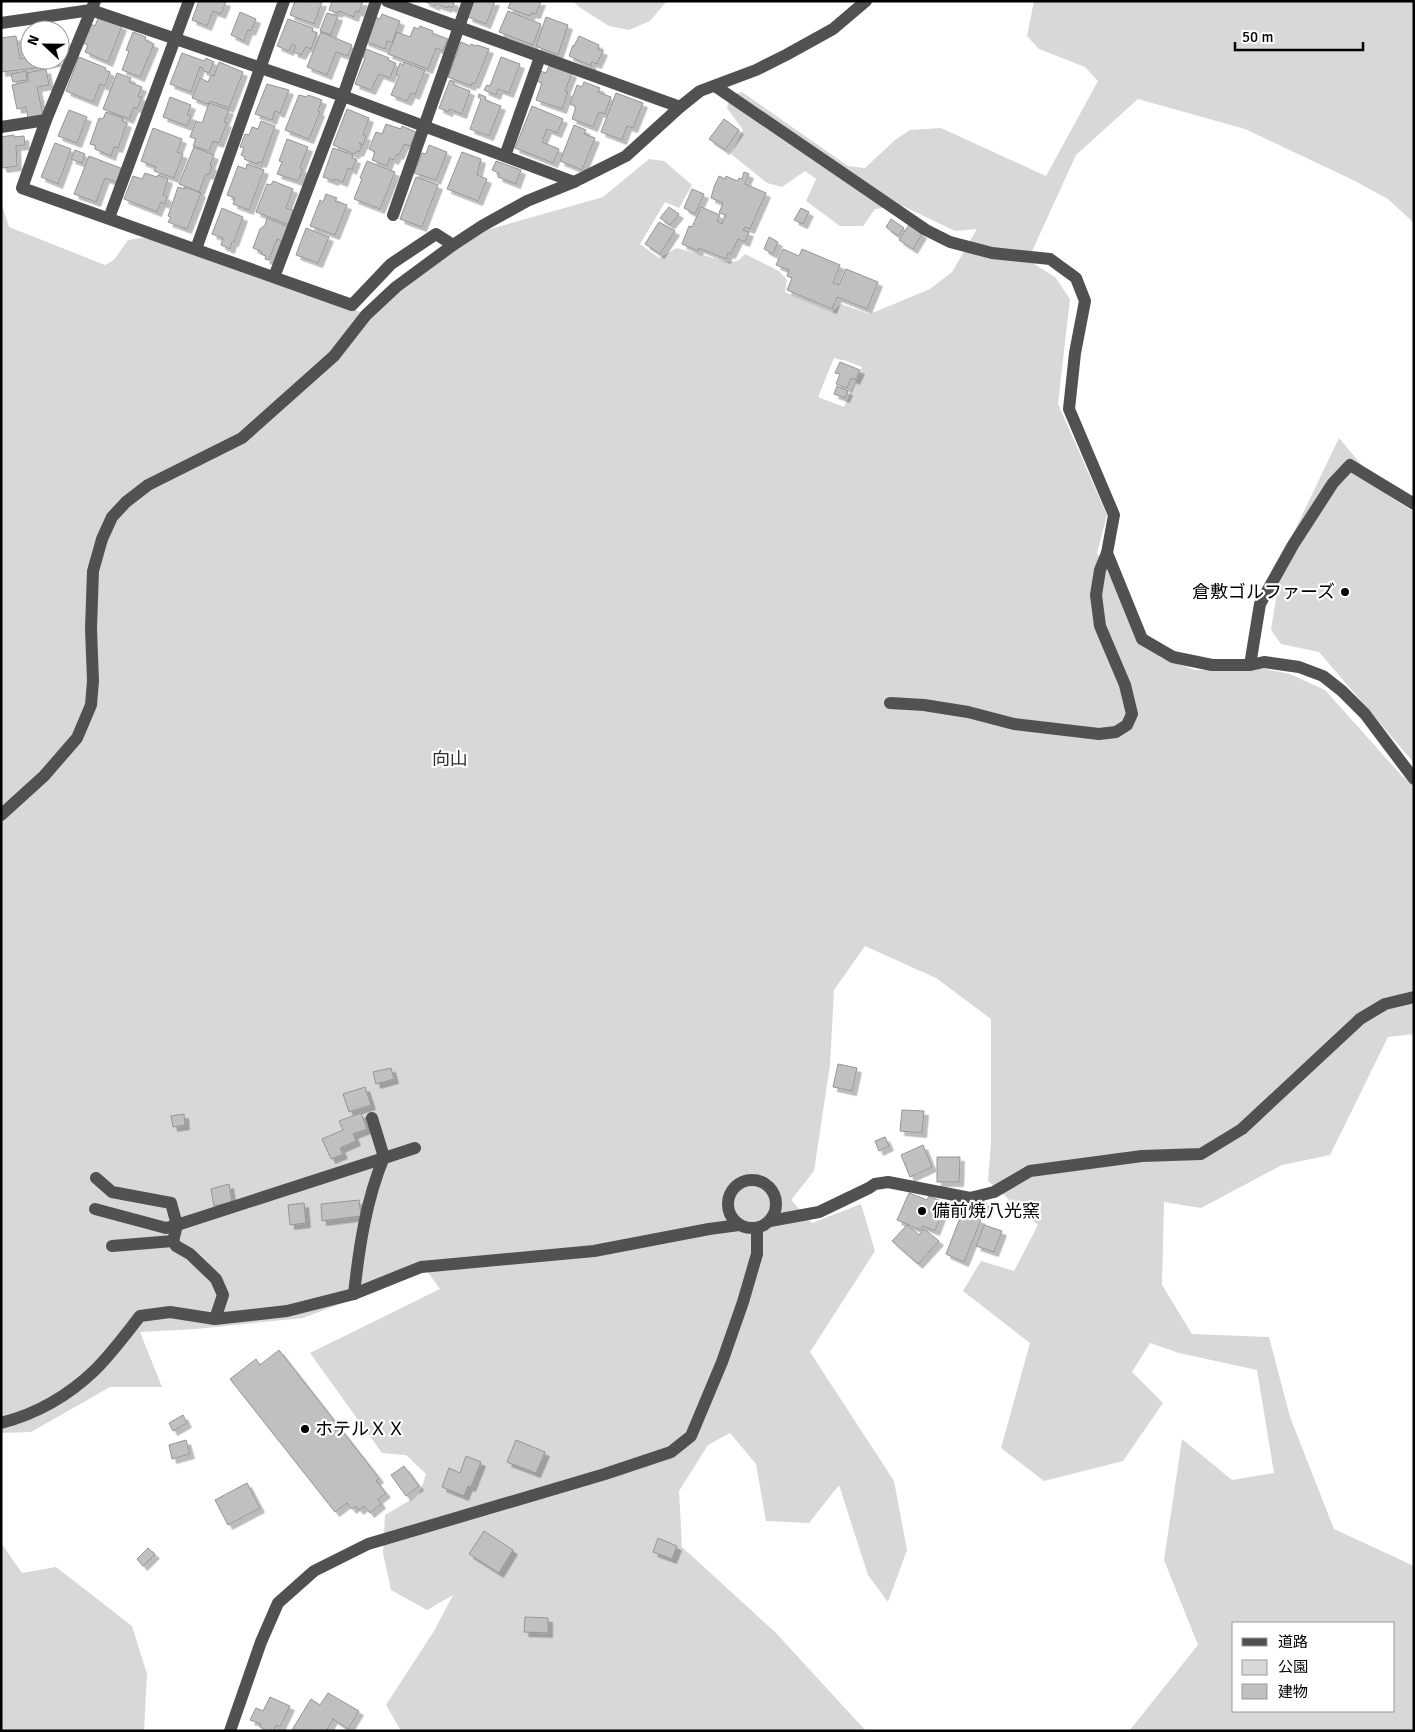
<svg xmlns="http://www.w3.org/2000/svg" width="1415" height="1732" font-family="Signika,'Noto Sans JP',sans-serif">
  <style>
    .green { fill: #d8d8d8; fill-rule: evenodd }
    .building { fill: #c0c0c0; stroke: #959595; filter: url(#shadow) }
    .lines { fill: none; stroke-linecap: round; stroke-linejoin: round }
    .minor { stroke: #515151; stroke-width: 12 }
    .poi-dot { fill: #000; stroke: #fff; stroke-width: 2 }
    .labels { text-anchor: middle; stroke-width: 4.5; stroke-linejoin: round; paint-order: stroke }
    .poi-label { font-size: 18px; fill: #000; stroke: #fff; text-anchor: start }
    .park-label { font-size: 18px; fill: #2f2f2f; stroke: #fff }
  </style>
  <defs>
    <filter id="shadow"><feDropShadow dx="4.5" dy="4.5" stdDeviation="0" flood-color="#0004"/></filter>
  </defs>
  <rect width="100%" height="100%" fill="#fff"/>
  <g class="green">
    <polygon points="573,1 667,1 650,21 629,30 609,26 579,7"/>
    <path d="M 1034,1 L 1414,1 L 1414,223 L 1388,199 L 1353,180 L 1245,129 L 1138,99 L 1076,155 L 1028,260 L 1055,277 L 1070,299 L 1058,404 L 1107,515 L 1097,553 L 1107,570 L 1137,640 L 1162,658 L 1195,670 L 1260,668 L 1290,674 L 1325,690 L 1402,776 L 1414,786 L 1414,1034 L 1388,1037 L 1330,1155 L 1282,1165 L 1201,1208 L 1164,1202 L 1162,1285 L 1192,1334 L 1269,1337 L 1290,1417 L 1334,1529 L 1414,1566 L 1414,1731 L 1129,1731 L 1198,1645 L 1164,1560 L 1182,1439 L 1232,1480 L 1274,1473 L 1257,1370 L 1179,1353 L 1150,1343 L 1132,1372 L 1163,1403 L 1123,1461 L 1044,1481 L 1001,1448 L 1030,1343 L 963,1291 L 981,1261 L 1014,1271 L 1038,1225 L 988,1181 L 991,1143 L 991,1019 L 936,978 L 865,946 L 834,990 L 830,1065 L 814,1171 L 791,1200 L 812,1223 L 861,1204 L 875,1251 L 810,1352 L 894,1481 L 907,1550 L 888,1602 L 868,1575 L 839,1485 L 809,1523 L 766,1521 L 756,1464 L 730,1433 L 708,1445 L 679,1491 L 682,1547 L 776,1633 L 866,1731 L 401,1731 L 386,1705 L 434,1631 L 453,1595 L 427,1610 L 391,1590 L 383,1553 L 385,1515 L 419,1495 L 426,1474 L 406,1455 L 382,1453 L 310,1353 L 440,1289 L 427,1271 L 303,1318 L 196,1329 L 140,1332 L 162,1387 L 110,1387 L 31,1432 L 1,1433 L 1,202 L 9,227 L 105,265 L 114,260 L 128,240 L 140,238 L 152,239 L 372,316 L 399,289 L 480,232 L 603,197 L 649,159 L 664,161 L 692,185 L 679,208 L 665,202 L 640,244 L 659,258 L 677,248 L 728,262 L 738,261 L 745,254 L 779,271 L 787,280 L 785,292 L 832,312 L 841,304 L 870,314 L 930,289 L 952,272 L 977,229 L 955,231 L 903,206 L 875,209 L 863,226 L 840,226 L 806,201 L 816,179 L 805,171 L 782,187 L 767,183 L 731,154 L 743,130 L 727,108 L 729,100 L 734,94 L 742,92 L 848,166 L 865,168 L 895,140 L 910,130 L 941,128 L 1046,176 L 1098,81 L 1085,67 L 1039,49 L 1027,36 ZM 834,358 L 847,361 L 862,367 L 844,407 L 818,397 ZM 1234,1623 L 1394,1623 L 1394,1711 L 1234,1711 Z"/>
    <polygon points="1339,438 1386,494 1414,512 1414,763 1319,652 1281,644 1271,630 1283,555"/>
    <polygon points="1,1543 22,1573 56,1567 132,1626 147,1674 144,1731 1,1731"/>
  </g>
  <g class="building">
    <polygon points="199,1 224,1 226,2 221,14 213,11 207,26 192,20"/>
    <polygon points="295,1 322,2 314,24 290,15"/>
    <polygon points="332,1 363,1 359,12 356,11 354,17 339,11 338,13 329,10"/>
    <polygon points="424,1 453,1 454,4 452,8 448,6 447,8 436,4 435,6"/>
    <polygon points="474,1 495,1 486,24 468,17"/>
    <polygon points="511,1 541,1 536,14 531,13 530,16 508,8"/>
    <polygon points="508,11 541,24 533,45 499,32"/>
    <polygon points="240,12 256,19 251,31 248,30 244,41 231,35"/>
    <polygon points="327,13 338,16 331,35 320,31"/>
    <polygon points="382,14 400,21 392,43 387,41 385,49 364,41 374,17 380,19"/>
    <polygon points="99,16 122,26 108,62 85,52 88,45 83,43 91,24 95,26"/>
    <polygon points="546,17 568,25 558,55 536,46"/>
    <polygon points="288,19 313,28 312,31 317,33 311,49 306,47 301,55 293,52 296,46 292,44 289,51 277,46"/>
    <polygon points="420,26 433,31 432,33 448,39 443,51 436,48 428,69 388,54 397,32 410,37 414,27 418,29"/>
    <polygon points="133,32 146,37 145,40 154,44 140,77 122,70 129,51 126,50"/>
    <polygon points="321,32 352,45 348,56 336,52 327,75 307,67"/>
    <polygon points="16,36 20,59 30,57 30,60 35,60 36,68 1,72 1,38"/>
    <polygon points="579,36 599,45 598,49 603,51 597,64 592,62 591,66 569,56 573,45 574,46"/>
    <polygon points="461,42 470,46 471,44 476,46 477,45 489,49 475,84 472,83 471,86 448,77"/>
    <polygon points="366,49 389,58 388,60 396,63 390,78 379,74 371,90 355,84 365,58 363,57"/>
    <polygon points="60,52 62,61 37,65 37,60 60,60"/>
    <polygon points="182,53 204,61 206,58 214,62 209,73 202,70 203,68 200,67 191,92 170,84"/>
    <polygon points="79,57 106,68 105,70 110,72 105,86 100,84 93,102 66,91"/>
    <polygon points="501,57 520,64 509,93 498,89 496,95 484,90 487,85 490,86"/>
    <polygon points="219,62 243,72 229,108 210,101 208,104 192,98 200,78 208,82 211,75 214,76"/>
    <polygon points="404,62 425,70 415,95 411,93 407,101 391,95 399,76 396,74 400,63 403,65"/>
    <polygon points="550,64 572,73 565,91 568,92 562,109 536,100 542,83 536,81 540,71 546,73"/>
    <polygon points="46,69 49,85 37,87 43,115 28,118 26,107 17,109 12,85 29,81 27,73"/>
    <polygon points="26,71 27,80 13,82 11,74"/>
    <polygon points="117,73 131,78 129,82 142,87 138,96 142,97 137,109 134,107 129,119 103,109"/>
    <polygon points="450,80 454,82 454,85 470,91 462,114 449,109 448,112 439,108"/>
    <polygon points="584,82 600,88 598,92 611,97 605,114 599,112 593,127 572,119 576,107 570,104 577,85 582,87"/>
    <polygon points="267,84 289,90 280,113 275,111 272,120 255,114"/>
    <polygon points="616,93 643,103 633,128 627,126 622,140 601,132"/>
    <polygon points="479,94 486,97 485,100 501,106 489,136 470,129 481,99 478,97"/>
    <polygon points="299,95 307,97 308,95 322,100 318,111 320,112 309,139 285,130"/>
    <polygon points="170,97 191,105 187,115 191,116 187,126 163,117"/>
    <polygon points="209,103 229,110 224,122 227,123 219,143 213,141 209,151 193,146 196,139 190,137 196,121 202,123"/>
    <polygon points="532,106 563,119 557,133 547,129 542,142 559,149 553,163 515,148"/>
    <polygon points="347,109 369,118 363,135 366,136 363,145 359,143 362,145 359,152 357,151 355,154 333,145"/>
    <polygon points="69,110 87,117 77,143 58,136"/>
    <polygon points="106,112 123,118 122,121 127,123 118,148 114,147 111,156 95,149 96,146 90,144 99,118 103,119"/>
    <polygon points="724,119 739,130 725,150 709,139"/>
    <polygon points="261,121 275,126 262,163 258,162 257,164 244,159 245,157 241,155 244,148 240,147 245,134 249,135 252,127 258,129"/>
    <polygon points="386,124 401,129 402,126 416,132 410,146 404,144 399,155 397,154 394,160 390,158 387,166 372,160 375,152 369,149 376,132 382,134"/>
    <polygon points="574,125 586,130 584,134 595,138 582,170 560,161"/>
    <polygon points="153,128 182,139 177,152 183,154 174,178 154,171 156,167 141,161"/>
    <polygon points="14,135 14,137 24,136 25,145 16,146 17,166 3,168 1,164 1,137"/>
    <polygon points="287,139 308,147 300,168 303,169 298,181 277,174 282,162 279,161"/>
    <polygon points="55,143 71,149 58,184 41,177"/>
    <polygon points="429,145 447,152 436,180 414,173 422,153 426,154"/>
    <polygon points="194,147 214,155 210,165 212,166 209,175 206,174 199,192 179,184"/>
    <polygon points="333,148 353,155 352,158 356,159 352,170 348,168 343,182 335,179 334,181 323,177"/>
    <polygon points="75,150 85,154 82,163 71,159"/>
    <polygon points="462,152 481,159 477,175 487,179 478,201 447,189"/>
    <polygon points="89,156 123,169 118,183 105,178 96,202 74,194"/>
    <polygon points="367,161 395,172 380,209 354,199 362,179 360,178"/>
    <polygon points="496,161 521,170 516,184 498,177 499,173 492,170"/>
    <polygon points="247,164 264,170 249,210 233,204 235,198 227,195 238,166 246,169"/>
    <polygon points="744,172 749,174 745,184 766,193 750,229 745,227 743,230 749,232 745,242 738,239 731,254 728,253 726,259 699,248 698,251 682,244 689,226 692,227 701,207 720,215 717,221 722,224 726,215 719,213 723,203 711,198 714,187 719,176 725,179 726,176 737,181 739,178 742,179"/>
    <polygon points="145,173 157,177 158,175 168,179 163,195 167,197 165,204 161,202 157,212 124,199 133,176 142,179"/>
    <polygon points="416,177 438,185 422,227 400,219"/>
    <polygon points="273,181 293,189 286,208 298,212 292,226 256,212 267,184 271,185"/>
    <polygon points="178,187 185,189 186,187 201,193 187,229 168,222 171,217 168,216"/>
    <polygon points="692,189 704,194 695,214 684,208"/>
    <polygon points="326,194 337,198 335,201 347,205 335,235 310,226 320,200 323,202"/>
    <polygon points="669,207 679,214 670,225 660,218"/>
    <polygon points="222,208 243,217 234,242 232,242 230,249 221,245 223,238 212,234"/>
    <polygon points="801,208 809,212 803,224 794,220"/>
    <polygon points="267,218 290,227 284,242 277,239 269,260 265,259 266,256 261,254 262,252 253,248 260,229 265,225"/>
    <polygon points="891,219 904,228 898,236 886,227"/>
    <polygon points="659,222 675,231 660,254 645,244"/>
    <polygon points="909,225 922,234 913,249 899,240"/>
    <polygon points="306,228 329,237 318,263 296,255"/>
    <polygon points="769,237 778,242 773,254 764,249"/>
    <polygon points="783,249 799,256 802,249 840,265 833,283 839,285 846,269 878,282 867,309 837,297 832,309 787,290 792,278 787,276 789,270 776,265"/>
    <polygon points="840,362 860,370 855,380 851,378 847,388 836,384 840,374 835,373"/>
    <polygon points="837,386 848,391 845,398 834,394"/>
    <polygon points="838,1064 857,1068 852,1091 833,1087"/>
    <polygon points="391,1068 394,1079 376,1084 373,1072"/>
    <polygon points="365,1087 371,1105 349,1112 343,1094"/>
    <polygon points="902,1110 924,1111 922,1133 900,1131"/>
    <polygon points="361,1113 367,1129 353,1134 356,1141 340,1148 343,1154 331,1159 322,1139 343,1130 339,1121"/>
    <polygon points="184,1114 185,1125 173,1127 171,1116"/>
    <polygon points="885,1137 889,1146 879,1151 875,1141"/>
    <polygon points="923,1145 932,1167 910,1177 901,1155"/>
    <polygon points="937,1157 960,1157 959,1182 937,1182"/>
    <polygon points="229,1184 232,1202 214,1206 211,1189"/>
    <polygon points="909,1193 927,1200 929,1196 946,1203 935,1231 923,1226 921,1230 897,1220"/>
    <polygon points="978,1199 987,1203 983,1214 974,1210"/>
    <polygon points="359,1200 361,1216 322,1221 321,1204"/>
    <polygon points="304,1203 306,1223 290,1225 288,1205"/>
    <polygon points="962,1213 981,1220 964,1262 946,1254"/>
    <polygon points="907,1225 919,1235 924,1229 939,1241 918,1264 892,1241"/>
    <polygon points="984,1225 1002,1231 994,1252 976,1246"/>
    <polygon points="279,1350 379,1478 376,1481 386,1493 378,1499 381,1504 370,1513 364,1506 359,1510 356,1506 352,1509 347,1503 335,1512 230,1379 256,1359 260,1365"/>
    <polygon points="183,1415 187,1423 173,1431 169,1423"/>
    <polygon points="186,1440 190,1454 172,1459 169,1445"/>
    <polygon points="516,1440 545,1452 536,1473 507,1462"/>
    <polygon points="466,1456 481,1462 471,1487 468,1486 464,1496 442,1487 449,1468 460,1473"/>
    <polygon points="404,1466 419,1486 406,1496 391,1475"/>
    <polygon points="247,1483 260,1508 228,1525 215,1500"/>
    <polygon points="484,1531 513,1550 499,1573 469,1554"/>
    <polygon points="658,1538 677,1546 672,1559 653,1552"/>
    <polygon points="148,1548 155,1554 143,1566 137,1559"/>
    <polygon points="525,1617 548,1618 548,1633 524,1632"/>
    <polygon points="328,1693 359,1711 348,1729 333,1719 326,1731 292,1730 311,1699 320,1705"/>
    <polygon points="270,1697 290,1706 280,1727 276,1725 274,1731 267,1731 260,1727 261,1724 250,1720 256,1708 263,1711"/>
  </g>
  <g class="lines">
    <g class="minor">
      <polyline points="95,1 46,120 22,188 352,305 391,264 436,234 453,245"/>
      <polyline points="387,1 680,107"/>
      <polyline points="1,23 91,10 343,96 574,182"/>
      <polyline points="715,86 926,230 950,242 992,253 1050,259 1076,278 1085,301 1075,353 1069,409 1114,515 1107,553 1100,570 1096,595 1100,626 1125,685 1132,714 1127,725 1116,732 1099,734 1014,724 968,712 924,705 890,703"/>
      <polyline points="1,127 46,120"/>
      <polyline points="505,156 540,57"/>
      <polyline points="393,215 468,1"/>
      <polyline points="109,218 189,1"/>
      <polyline points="196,249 284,1"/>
      <polyline points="274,277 343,96 376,1"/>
      <polyline points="1107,553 1142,639 1173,657 1212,665 1250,665 1264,662 1299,667 1323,676 1342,691 1365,714 1414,779"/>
      <polyline points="1250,665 1260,604 1293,545 1333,483 1350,465 1414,504"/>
      <polyline points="1,815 44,776 77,738 91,705 93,681 91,629 93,571 102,539 112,517 126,502 148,485 242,438 334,356 366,315 396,287 453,245 482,226 527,201 574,182 626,156 680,107 700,91 756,70 786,55 833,29 866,1"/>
      <polyline points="96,1178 112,1192 171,1203 177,1225 415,1148"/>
      <circle cx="752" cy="1204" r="24"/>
      <polyline points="95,1209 166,1228 177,1225 173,1241 112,1246"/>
      <polyline points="770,1221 819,1212 869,1188 875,1184 888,1182 970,1198 994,1192 1030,1171 1142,1156 1201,1154 1242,1129 1360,1019 1385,1004 1414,997"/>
      <polyline points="173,1241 176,1246 190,1254 216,1279 223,1295 215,1319"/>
      <path d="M 354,1294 C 359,1248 366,1200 384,1157 L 372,1118"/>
      <path d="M 1,1423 C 36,1414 69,1395 95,1370 C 112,1353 126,1334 140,1316 L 170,1312 L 215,1319 L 287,1311 L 354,1294 L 421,1267 L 594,1251 L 709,1229 L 739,1225"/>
      <polyline points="230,1731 261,1642 278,1603 314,1571 368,1544 605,1474 671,1452 691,1436 722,1362 743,1302 757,1254 757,1228"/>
    </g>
  </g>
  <g class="poi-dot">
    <circle cx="1345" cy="592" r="5"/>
    <circle cx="922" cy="1211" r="5"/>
    <circle cx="305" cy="1429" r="5"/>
  </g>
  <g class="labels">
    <g class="poi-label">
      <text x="1335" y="598" text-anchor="end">倉敷ゴルファーズ</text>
      <text x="932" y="1217">備前焼八光窯</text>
      <text x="315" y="1435">ホテルＸＸ</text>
    </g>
    <g class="park-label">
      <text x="450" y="765">向山</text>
    </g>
  </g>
  <rect width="1415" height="1732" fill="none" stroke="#000000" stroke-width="5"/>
  <rect x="1232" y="1622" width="162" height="90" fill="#ffffff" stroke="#999999"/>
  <rect x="1242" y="1638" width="25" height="8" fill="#515151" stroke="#999999"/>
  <text x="1278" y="1647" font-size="15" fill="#000000">道路</text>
  <rect x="1242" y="1660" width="25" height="15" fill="#d8d8d8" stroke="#999999"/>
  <text x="1278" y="1672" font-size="15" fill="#000000">公園</text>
  <rect x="1242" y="1684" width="25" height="15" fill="#c0c0c0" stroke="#999999"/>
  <text x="1278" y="1697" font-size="15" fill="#000000">建物</text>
  <g transform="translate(45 45) rotate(292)"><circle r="24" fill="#ffffff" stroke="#999999"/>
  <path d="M0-4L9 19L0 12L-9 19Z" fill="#000000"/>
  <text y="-8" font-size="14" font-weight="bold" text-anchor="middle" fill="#000000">N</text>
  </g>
  <path d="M1235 42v8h128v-8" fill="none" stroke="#000000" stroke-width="2.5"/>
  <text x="1242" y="42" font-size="15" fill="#000000" stroke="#ffffff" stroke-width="4" paint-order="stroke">50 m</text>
</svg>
